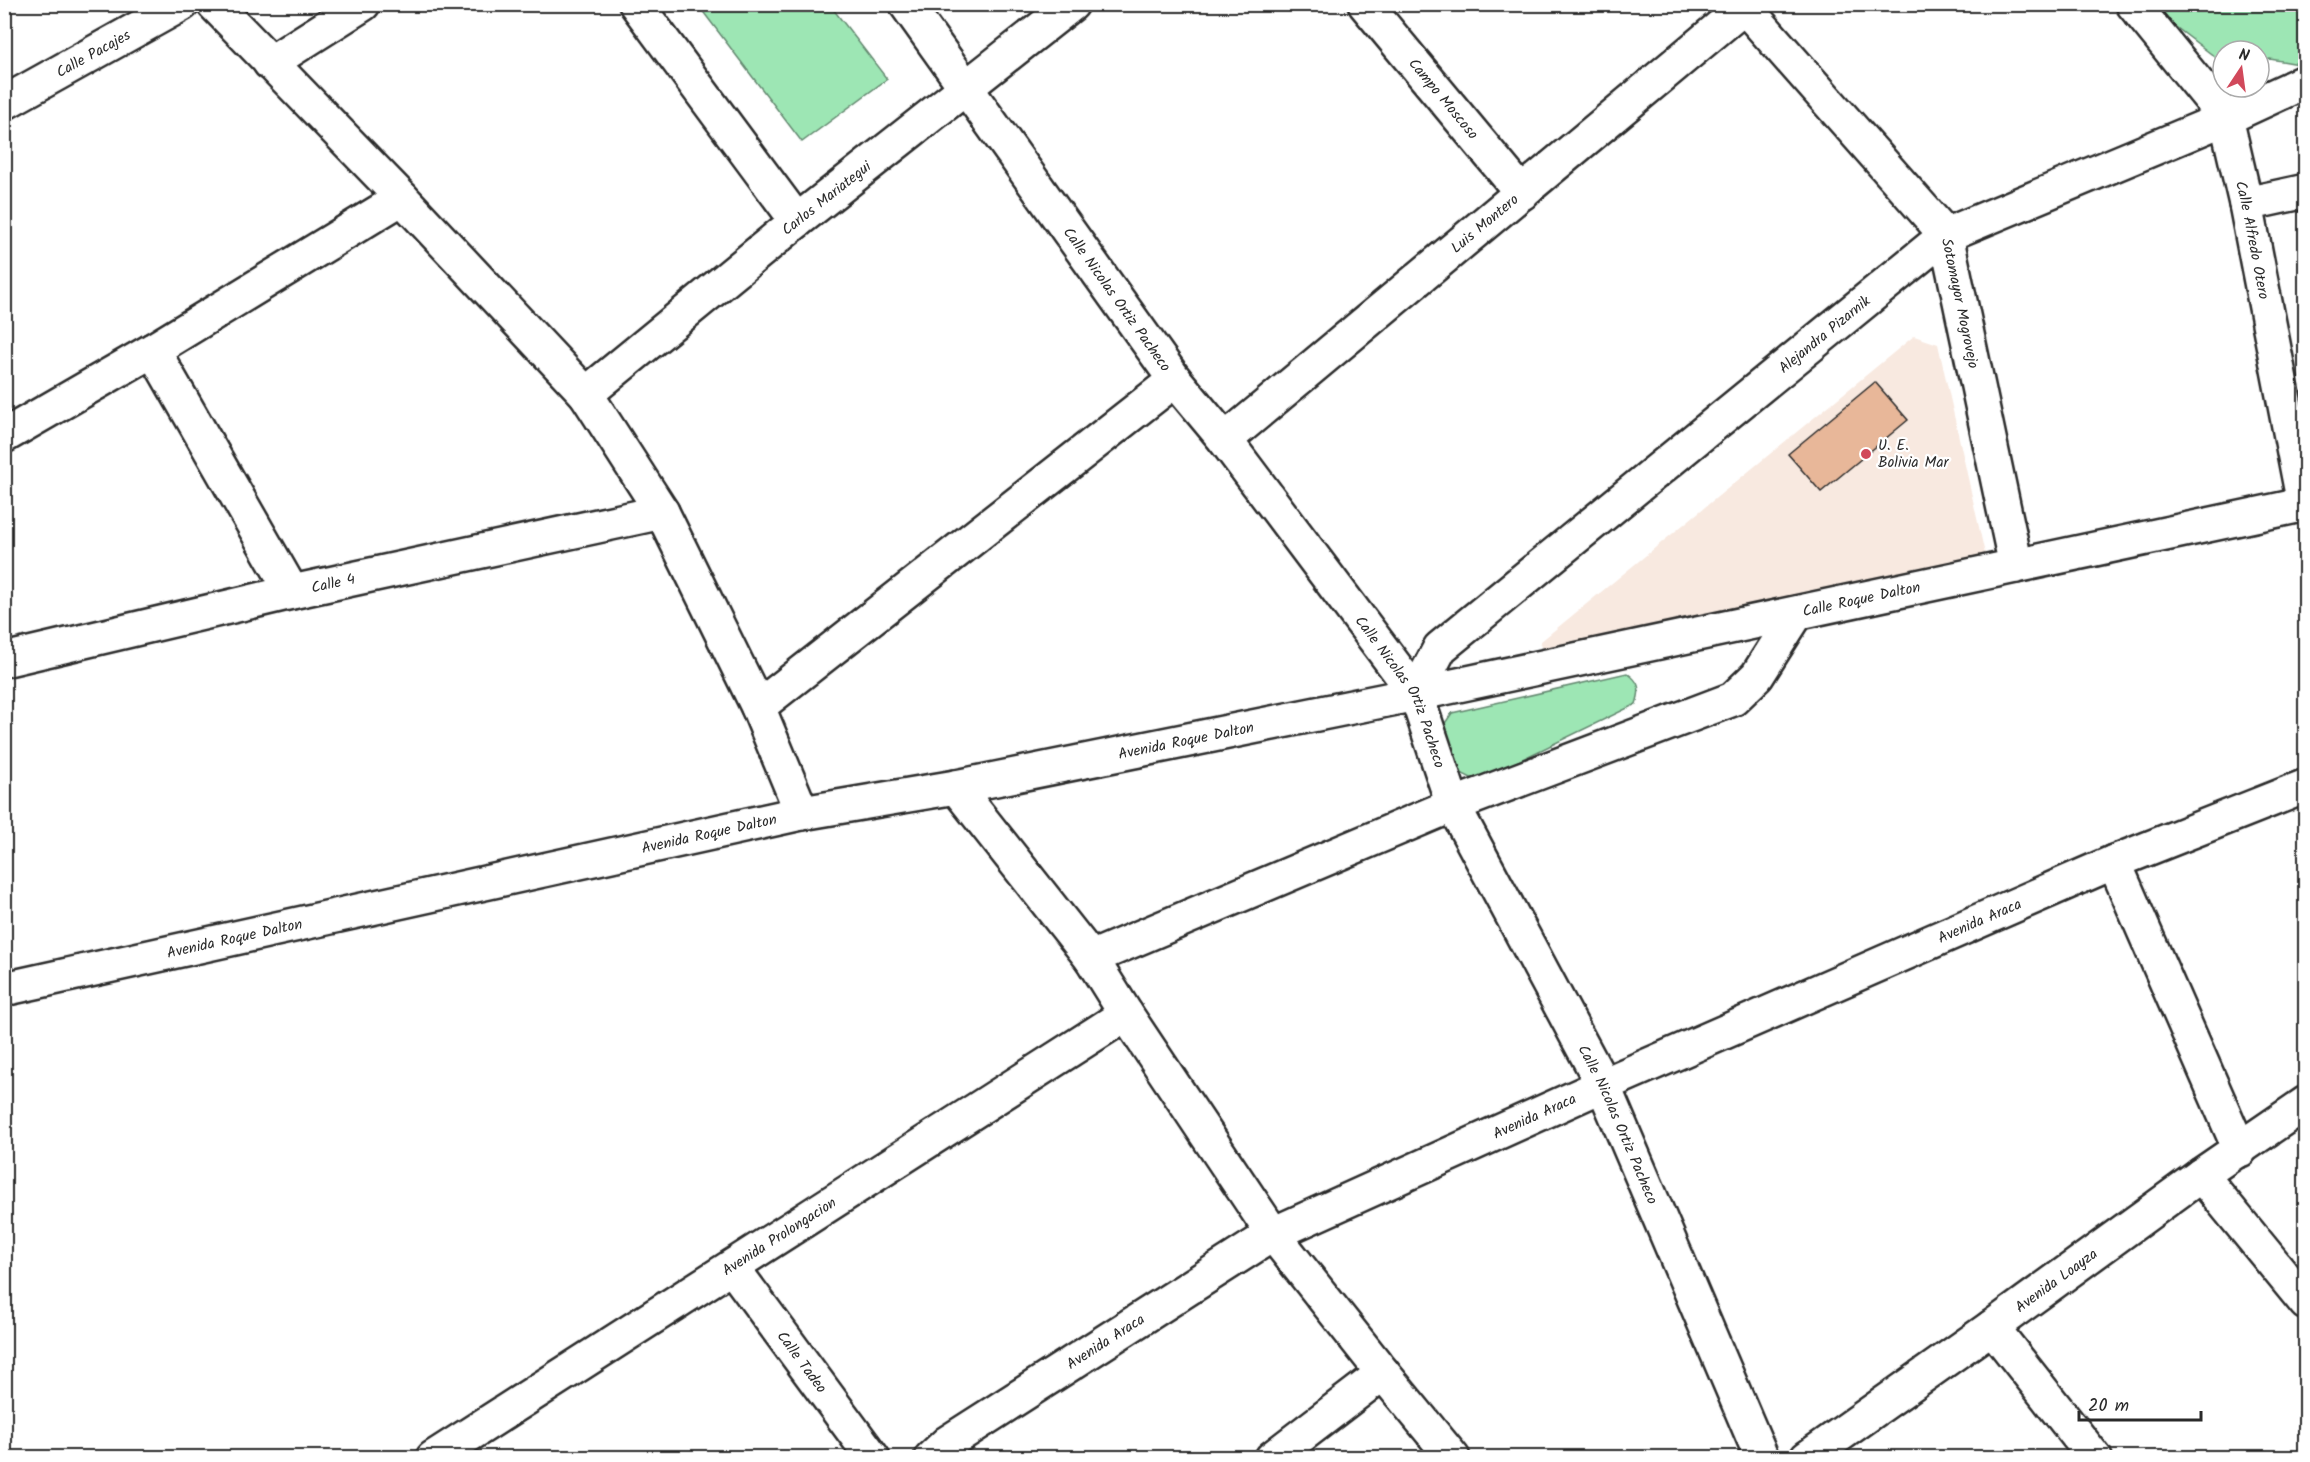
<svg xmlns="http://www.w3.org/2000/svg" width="2310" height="1462" font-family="Kalam,sans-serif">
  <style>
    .built { fill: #f8e9e0 }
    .green { fill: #9de6b4; stroke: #648870; stroke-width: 1.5 }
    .building { fill: #e8b799; stroke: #2b2b2b; stroke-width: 1.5 }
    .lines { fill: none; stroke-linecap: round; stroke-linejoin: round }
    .street-casing { stroke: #2b2b2b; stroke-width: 38 }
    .street { stroke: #fff; stroke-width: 33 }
    .poi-dot { fill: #d1495b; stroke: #fff; stroke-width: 2 }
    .labels { text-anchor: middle; stroke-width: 4.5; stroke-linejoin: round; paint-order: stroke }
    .street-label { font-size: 15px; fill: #2b2b2b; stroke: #fff }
    .poi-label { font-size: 15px; fill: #2b2b2b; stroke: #fff; text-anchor: start }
  </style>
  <rect width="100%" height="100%" fill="#fff"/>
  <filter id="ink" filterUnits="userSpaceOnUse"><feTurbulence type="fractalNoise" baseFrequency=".0167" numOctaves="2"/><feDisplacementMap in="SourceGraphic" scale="12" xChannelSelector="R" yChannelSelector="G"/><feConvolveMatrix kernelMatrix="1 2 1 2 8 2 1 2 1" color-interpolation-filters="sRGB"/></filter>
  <g filter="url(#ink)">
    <polygon class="built" points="1914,336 1938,344 1987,563 1543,649 1540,642"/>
    <g class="green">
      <polygon points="698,5 830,5 887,79 802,142"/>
      <polygon points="2147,5 2305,5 2305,65 2270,59 2259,63 2259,51 2223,51 2223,63"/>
      <path d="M 1627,673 C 1640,682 1641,689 1636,704 L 1477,781 L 1459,772 L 1443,726 L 1452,713 Z"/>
    </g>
    <polygon class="building" points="1875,382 1908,420 1821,492 1788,454"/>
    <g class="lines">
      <g class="street-casing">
        <g id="street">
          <polyline points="214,4 402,198 586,394 662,512 758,707 802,813"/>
          <polyline points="636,4 797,221"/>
          <path id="s1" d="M 906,4 L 1175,380 L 1225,440 L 1416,694 L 1453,805 L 1603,1085 L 1762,1458"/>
          <path id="s2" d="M 1365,4 L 1522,193"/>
          <path id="s3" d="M 1742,4 L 1946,235 L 2016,566"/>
          <path id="s4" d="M 2133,4 L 2226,118 L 2246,204 L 2304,504"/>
          <polyline points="270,63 363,4"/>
          <path id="s5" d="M 4,103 L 182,4"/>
          <polyline points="2246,204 2306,191"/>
          <polyline points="153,350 292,592"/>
          <path id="s6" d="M 586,394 L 797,221 L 1072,4"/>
          <polyline points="4,436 153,350 402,198"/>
          <path id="s7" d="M 1225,440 L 1744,7"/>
          <path id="s8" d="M 4,660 L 292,592 L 662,512"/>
          <path id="s9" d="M 1416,694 L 1440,648 L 1946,235 L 2226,118 L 2306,81"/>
          <polyline points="758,707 1175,380"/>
          <polyline points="956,787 1091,958 1126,1014 1273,1234 1383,1373 1453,1458"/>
          <polyline points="2114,862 2240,1150"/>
          <polyline points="1091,958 1453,805 1733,699 1757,676 1797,613"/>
          <path id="s10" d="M 4,989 L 802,813 L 956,787 L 1416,694 L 2306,504"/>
          <polyline points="2201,1175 2306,1303"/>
          <path id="s11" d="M 732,1267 L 873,1458"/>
          <polyline points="1992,1327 2095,1458"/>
          <path id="s12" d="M 433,1458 L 1126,1014"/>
          <path id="s13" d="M 931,1458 L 947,1443 L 1273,1234 L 1603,1085 L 2114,862 L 2306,786"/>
          <polyline points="1272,1458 1383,1373"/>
          <path id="s14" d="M 1807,1458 L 1992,1327 L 2201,1175 L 2306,1103"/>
        </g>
      </g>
      <use href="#street" class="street"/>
    </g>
  </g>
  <circle class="poi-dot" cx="1866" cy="454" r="6"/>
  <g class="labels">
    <g class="street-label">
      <text dy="5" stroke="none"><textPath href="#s5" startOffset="102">Calle Pacajes</textPath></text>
      <text dy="5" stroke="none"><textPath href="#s2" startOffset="123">Campo Moscoso</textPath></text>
      <text dy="5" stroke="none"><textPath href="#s6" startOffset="310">Carlos Mariategui</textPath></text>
      <text dy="5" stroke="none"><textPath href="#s7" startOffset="338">Luis Montero</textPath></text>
      <text dy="5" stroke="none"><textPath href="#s4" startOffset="272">Calle Alfredo Otero</textPath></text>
      <text dy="5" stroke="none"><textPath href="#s1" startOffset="363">Calle Nicolas Ortiz Pacheco</textPath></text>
      <text dy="5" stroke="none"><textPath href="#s3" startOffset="378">Sotomayor Mogrovejo</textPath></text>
      <text dy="5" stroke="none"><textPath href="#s9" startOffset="548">Alejandra Pizarnik</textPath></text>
      <text dy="5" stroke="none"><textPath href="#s8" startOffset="338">Calle 4</textPath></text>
      <text dy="5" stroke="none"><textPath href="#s10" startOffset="1898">Calle Roque Dalton</textPath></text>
      <text dy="5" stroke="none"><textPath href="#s1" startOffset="849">Calle Nicolas Ortiz Pacheco</textPath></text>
      <text dy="5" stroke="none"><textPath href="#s10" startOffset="1208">Avenida Roque Dalton</textPath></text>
      <text dy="5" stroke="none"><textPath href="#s10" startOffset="722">Avenida Roque Dalton</textPath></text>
      <text dy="5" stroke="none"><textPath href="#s13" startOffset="1182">Avenida Araca</textPath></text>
      <text dy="5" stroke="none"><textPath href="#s10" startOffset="236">Avenida Roque Dalton</textPath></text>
      <text dy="5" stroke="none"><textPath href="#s13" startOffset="696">Avenida Araca</textPath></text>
      <text dy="5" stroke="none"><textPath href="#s1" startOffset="1335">Calle Nicolas Ortiz Pacheco</textPath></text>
      <text dy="5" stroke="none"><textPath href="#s12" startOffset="411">Avenida Prolongacion</textPath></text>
      <text dy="5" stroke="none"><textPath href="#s14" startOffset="306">Avenida Loayza</textPath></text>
      <text dy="5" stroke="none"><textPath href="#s13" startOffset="210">Avenida Araca</textPath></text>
      <text dy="5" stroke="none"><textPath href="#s11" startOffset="118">Calle Tadeo</textPath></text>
    </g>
    <g class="poi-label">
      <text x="1878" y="450">U. E.<tspan x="1878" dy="17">Bolivia Mar</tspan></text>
    </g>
  </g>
  <rect width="2310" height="1462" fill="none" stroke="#fff" stroke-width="24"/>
  <rect x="12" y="12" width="2286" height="1438" fill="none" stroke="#2b2b2b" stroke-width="2" filter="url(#ink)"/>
  <g transform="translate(2241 69) rotate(13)"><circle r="28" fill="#ffffff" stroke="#aaaaaa" stroke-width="1.5"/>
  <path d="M0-4.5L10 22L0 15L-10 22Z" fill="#d1495b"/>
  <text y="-9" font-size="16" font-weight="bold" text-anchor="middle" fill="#2b2b2b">N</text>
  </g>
  <path d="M2079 1411v9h122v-9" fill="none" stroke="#2b2b2b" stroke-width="3"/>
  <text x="2088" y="1411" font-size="18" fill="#2b2b2b" stroke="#ffffff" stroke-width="4.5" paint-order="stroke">20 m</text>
</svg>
